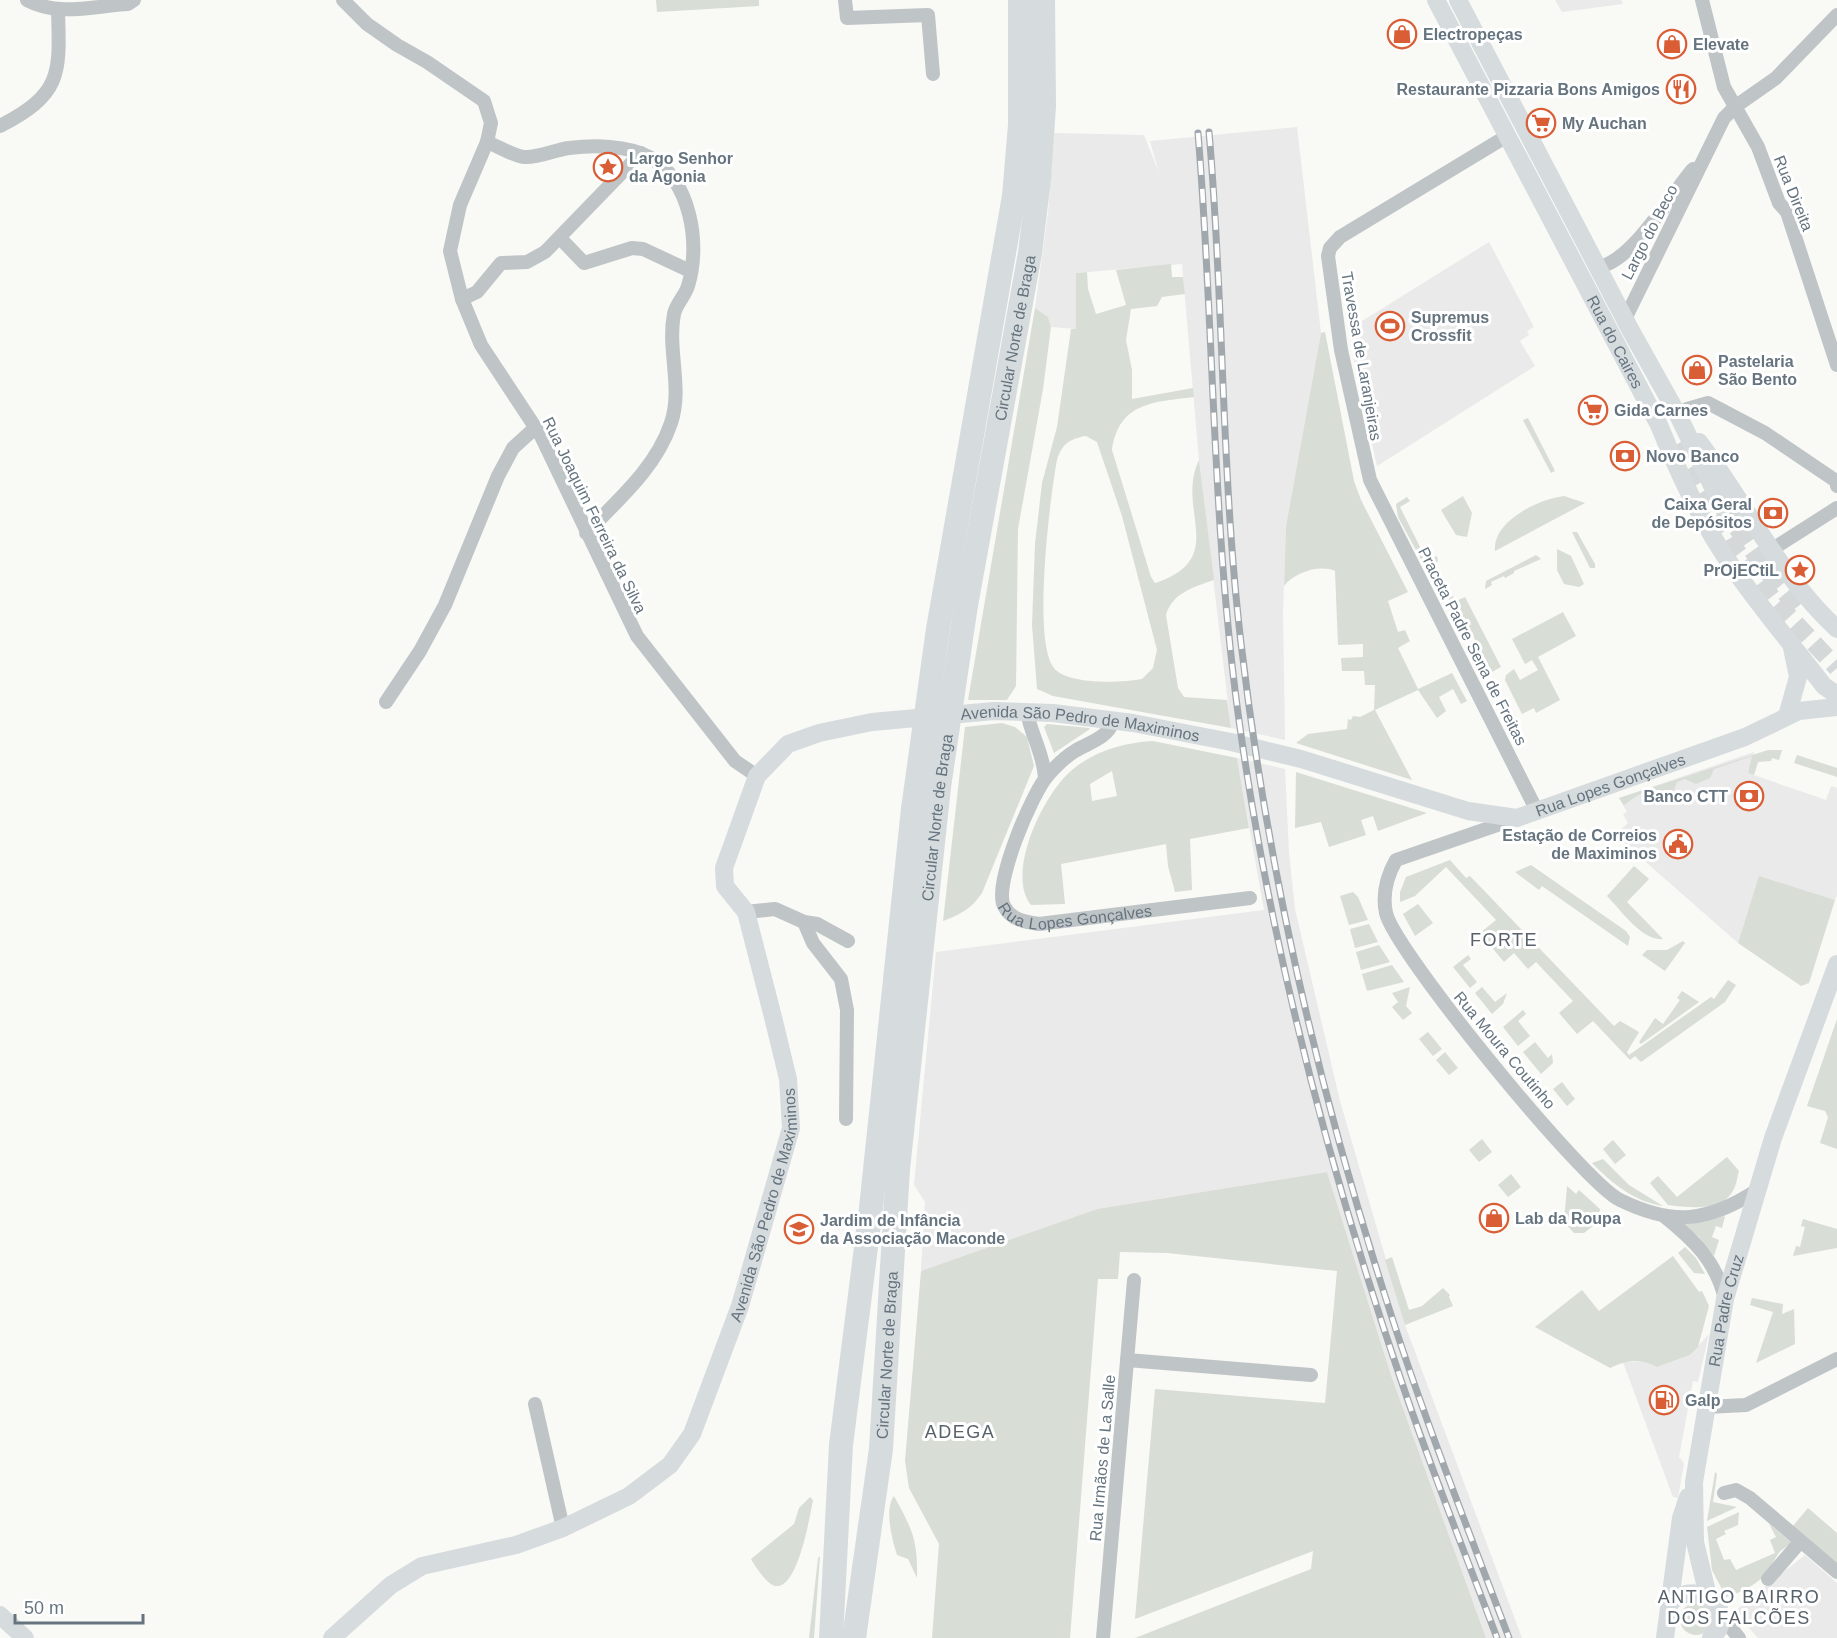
<svg xmlns="http://www.w3.org/2000/svg" width="1837" height="1638" font-family="Helvetica,sans-serif">
  <style>
    .built { fill: #e9eae9 }
    .green { fill: #d8ddd6; fill-rule: evenodd }
    .lines { fill: none; stroke-linecap: round; stroke-linejoin: round }
    .secondary-tunnel { stroke: #d4d8d8; stroke-width: 18; stroke-dasharray: 18 9; stroke-linecap: butt }
    .street { stroke: #bfc4c7; stroke-width: 14 }
    .secondary { stroke: #d6dbde; stroke-width: 18 }
    .highway { stroke: #d6dbde; stroke-width: 24 }
    .rail-casing { stroke: #a1a8ad; stroke-width: 7 }
    .rail { stroke: #fff; stroke-width: 4.5; stroke-dasharray: 14; stroke-linecap: butt }
    .labels { text-anchor: middle; stroke-width: 6; stroke-linejoin: round; paint-order: stroke }
    .poi-label { font-size: 16px; font-weight: bold; fill: #65747f; stroke: #fff; text-anchor: start }
    .street-label { font-size: 16px; fill: #65747f; stroke: #fff }
    .neighbourhood-label { font-size: 18px; letter-spacing: 1.5px; fill: #57626b; stroke: #fff }
  </style>
  <rect width="100%" height="100%" fill="#f9f9f6"/>
  <g class="built">
    <polygon points="1555,0 1621,0 1623,4 1562,12"/>
    <polygon points="1297,127 1321,333 1286,526 1283,613 1285,740 1231,728 1199,460 1182,264 1076,273 1076,329 1051,327 1048,317 1035,308 1048,213 1054,133 1144,135 1159,173 1150,141"/>
    <polygon points="1489,242 1534,327 1527,331 1529,335 1520,341 1535,366 1377,466 1367,422 1362,377 1355,368 1351,328"/>
    <polygon points="1754,752 1748,773 1826,800 1831,786 1837,788 1837,895 1835,900 1759,877 1738,943 1615,835 1628,823 1623,814 1627,812 1619,798"/>
    <polygon points="1237,758 1285,769 1289,853 1295,909 1340,1101 1405,1325 1522,1638 1486,1638 1391,1375 1327,1172 1097,1209 921,1271 925,1202 914,1185 936,952 1264,910"/>
    <polygon points="1709,1334 1698,1382 1693,1381 1679,1457 1684,1463 1678,1498 1673,1497 1623,1362 1646,1361 1657,1367 1690,1355"/>
    <polygon points="1805,1555 1837,1583 1837,1638 1758,1638 1735,1611"/>
  </g>
  <g class="green">
    <polygon points="656,0 759,0 759,6 657,12"/>
    <path d="M 1171,264 L 1172,277 L 1183,277 L 1185,294 L 1162,297 L 1157,306 L 1131,309 L 1126,340 L 1132,370 L 1132,399 L 1193,388 L 1194,397 C 1154,402 1119,402 1112,450 L 1151,577 L 1155,583 C 1230,558 1175,510 1199,460 L 1214,580 C 1194,587 1172,593 1166,615 L 1178,688 L 1184,697 L 1227,700 L 1231,728 L 1053,696 L 1037,689 L 1032,625 L 1035,544 L 1042,483 L 1057,427 L 1071,329 L 1076,329 L 1076,273 L 1087,272 L 1088,289 L 1096,314 L 1126,305 L 1116,270 ZM 1086,436 L 1097,442 L 1122,516 L 1157,650 L 1153,668 L 1142,679 C 1122,683 1067,685 1054,668 C 1032,642 1050,497 1057,460 C 1062,444 1069,439 1086,436 Z"/>
    <polygon points="1035,308 1048,317 1051,327 1043,389 1018,529 1016,686 1007,700 968,700"/>
    <path d="M 1325,332 L 1354,481 L 1361,500 L 1408,592 L 1388,601 L 1398,632 L 1405,630 L 1410,641 L 1398,648 L 1418,689 L 1452,673 L 1467,701 L 1461,704 L 1453,689 L 1439,697 L 1446,711 L 1437,718 L 1418,690 L 1375,710 L 1412,780 L 1296,743 L 1308,734 L 1347,729 L 1348,719 L 1351,720 L 1353,716 L 1360,717 L 1374,710 L 1375,685 L 1365,685 L 1364,671 L 1342,671 L 1341,658 L 1363,657 L 1363,644 L 1338,645 L 1335,571 C 1319,564 1294,573 1284,586 L 1286,526 L 1321,333 Z"/>
    <polygon points="1528,418 1555,471 1551,473 1523,420"/>
    <polygon points="1463,496 1472,513 1467,537 1456,535 1441,510"/>
    <path d="M 1564,496 L 1585,503 L 1495,551 C 1492,521 1539,499 1564,496 Z"/>
    <polygon points="1407,497 1410,501 1400,507 1427,561 1437,556 1438,561 1432,566 1423,563 1398,517 1396,504"/>
    <polygon points="1572,532 1577,532 1595,564 1595,568 1590,568"/>
    <polygon points="1557,549 1571,556 1584,584 1579,587 1564,584 1557,570"/>
    <polygon points="1536,555 1541,559 1514,571 1514,573 1505,578 1504,576 1491,582 1492,585 1485,589 1486,581"/>
    <polygon points="1453,596 1456,601 1465,597 1501,667 1492,672 1459,609 1451,612 1447,605 1451,603 1448,598"/>
    <polygon points="1563,612 1576,636 1538,657 1560,700 1536,713 1534,708 1522,714 1505,680 1506,675 1514,669 1520,680 1538,670 1532,660 1525,664 1512,639"/>
    <path d="M 1002,723 L 1015,727 L 1027,737 L 1034,766 L 982,893 C 971,909 961,914 943,921 L 965,727 Z"/>
    <polygon points="1047,724 1089,728 1090,729 1054,753 1044,727"/>
    <path d="M 1153,741 L 1237,758 L 1249,828 L 1190,839 L 1192,890 L 1175,892 L 1168,866 L 1166,844 L 1061,864 L 1065,904 L 1031,905 C 1005,873 1044,793 1072,770 C 1096,750 1123,743 1153,741 ZM 1112,771 L 1117,796 L 1092,801 L 1090,784 Z"/>
    <path d="M 1768,750 L 1782,750 L 1779,760 L 1772,758 L 1771,761 L 1758,762 L 1754,775 L 1748,773 L 1752,756 L 1714,769 L 1710,778 L 1696,784 L 1685,779 L 1677,782 L 1673,793 C 1651,786 1642,792 1624,805 L 1619,798 Z"/>
    <polygon points="1797,755 1837,768 1837,777 1794,763"/>
    <polygon points="1296,772 1427,813 1378,831 1373,816 1361,820 1366,835 1329,847 1321,822 1295,828"/>
    <polygon points="1450,860 1466,878 1470,876 1614,1026 1620,1021 1639,1032 1627,1052 1629,1055 1711,997 1714,999 1728,980 1736,985 1725,1002 1641,1062 1635,1056 1630,1060 1593,1021 1577,1034 1559,1013 1573,1001 1536,962 1528,969 1514,953 1504,962 1480,933 1496,920 1446,867 1415,896 1400,902 1400,892 1406,877"/>
    <polygon points="1531,865 1626,931 1630,937 1628,946 1542,886 1539,890 1515,872"/>
    <path d="M 1634,866 L 1649,879 L 1627,902 L 1663,939 C 1643,942 1620,909 1607,896 Z"/>
    <polygon points="1759,876 1835,900 1809,983 1801,986 1738,943"/>
    <polygon points="1353,892 1358,897 1368,920 1349,925 1340,896"/>
    <polygon points="1418,904 1433,923 1415,936 1403,914"/>
    <polygon points="1369,924 1378,942 1355,948 1350,929"/>
    <polygon points="1683,941 1685,943 1665,971 1642,955 1647,950 1667,950"/>
    <polygon points="1379,945 1390,962 1361,970 1356,952"/>
    <polygon points="1468,955 1471,959 1463,965 1477,982 1470,988 1453,967"/>
    <polygon points="1392,965 1404,982 1367,991 1362,974"/>
    <polygon points="1410,987 1406,1006 1412,1013 1403,1020 1392,1007 1398,1002 1392,993"/>
    <polygon points="1482,987 1495,1002 1507,993 1503,1004 1492,1014 1475,993"/>
    <polygon points="1682,991 1699,1002 1641,1044 1639,1042 1655,1018 1663,1024 1680,1000 1677,998"/>
    <polygon points="1523,1010 1526,1014 1518,1021 1530,1036 1518,1046 1503,1027"/>
    <polygon points="1837,1019 1837,1149 1820,1143 1828,1117 1825,1111 1807,1106"/>
    <polygon points="1428,1032 1442,1049 1433,1056 1419,1039"/>
    <polygon points="1535,1042 1548,1058 1552,1054 1553,1063 1541,1074 1523,1052"/>
    <polygon points="1445,1052 1458,1068 1449,1075 1436,1060"/>
    <polygon points="1562,1082 1575,1099 1567,1106 1553,1089"/>
    <polygon points="1482,1139 1492,1152 1479,1162 1469,1150"/>
    <polygon points="1613,1140 1626,1155 1615,1164 1603,1149"/>
    <path d="M 1727,1157 L 1739,1171 C 1737,1178 1736,1188 1731,1194 C 1718,1212 1686,1207 1668,1205 L 1650,1183 L 1658,1176 L 1677,1197 Z"/>
    <path d="M 1603,1159 L 1629,1185 L 1663,1206 C 1633,1201 1613,1184 1592,1163 Z"/>
    <polygon points="1327,1172 1391,1375 1486,1638 1135,1638 1311,1569 1313,1551 1135,1619 1155,1389 1325,1403 1337,1271 1167,1253 1120,1252 1118,1279 1098,1279 1070,1638 932,1638 939,1544 909,1488 905,1461 921,1271 1097,1209"/>
    <polygon points="1511,1174 1521,1187 1508,1197 1498,1185"/>
    <polygon points="1567,1186 1576,1194 1579,1190 1600,1209 1598,1222 1584,1233 1574,1233 1564,1222"/>
    <polygon points="1725,1216 1722,1228 1716,1226 1712,1237 1719,1240 1714,1256 1699,1237 1679,1223 1704,1222"/>
    <polygon points="1803,1219 1837,1229 1837,1248 1793,1256 1796,1246 1800,1247 1805,1227 1801,1226"/>
    <polygon points="1685,1247 1696,1258 1705,1274 1694,1273 1678,1253"/>
    <path d="M 1673,1256 L 1699,1292 L 1702,1291 L 1709,1306 L 1698,1347 L 1690,1355 L 1657,1367 C 1639,1358 1628,1360 1610,1368 L 1535,1327 L 1582,1290 L 1599,1311 Z"/>
    <polygon points="1392,1257 1409,1310 1422,1306 1443,1288 1450,1295 1449,1297 1453,1306 1405,1325 1385,1260"/>
    <polygon points="1752,1298 1783,1304 1782,1314 1794,1309 1795,1344 1756,1363 1773,1312 1750,1305"/>
    <polygon points="1715,1472 1717,1474 1713,1502 1737,1507 1707,1521"/>
    <path d="M 894,1496 C 912,1529 918,1540 917,1578 L 908,1559 L 897,1555 C 892,1539 884,1509 894,1496 Z"/>
    <path d="M 810,1497 L 813,1500 C 810,1515 798,1589 776,1586 C 767,1585 755,1566 751,1559 L 794,1524 L 799,1508 Z"/>
    <polygon points="1808,1508 1837,1533 1837,1564 1792,1527"/>
    <path d="M 1739,1512 L 1738,1525 L 1724,1531 L 1726,1534 L 1716,1539 L 1724,1560 L 1730,1559 L 1736,1570 L 1775,1553 L 1770,1540 L 1776,1537 L 1769,1524 L 1792,1543 C 1777,1552 1778,1554 1770,1568 C 1761,1583 1742,1592 1726,1597 L 1712,1570 L 1707,1527 Z"/>
    <polygon points="820,1556 814,1638 809,1638 818,1558"/>
    <circle cx="1696" cy="1619" r="16"/>
  </g>
  <g class="lines">
    <g class="secondary-tunnel">
      <polyline points="1674,446 1729,541 1773,599 1837,668"/>
      <polyline points="1722,506 1763,566 1801,612"/>
    </g>
    <g class="street">
      <path d="M 27,0 C 58,17 94,6 128,4 L 134,0"/>
      <polyline points="343,0 367,24 397,45 427,62 484,101 491,123 487,142 460,205 450,251 462,299 481,345 541,436 637,636 735,761 757,776"/>
      <polyline points="845,0 847,18 928,15 933,74"/>
      <polyline points="1702,0 1724,87 1758,147 1779,203 1787,212 1837,365"/>
      <path d="M 0,126 C 62,94 60,74 58,11"/>
      <polyline points="1507,136 1340,237 1330,248 1328,256 1341,350 1370,480 1537,811"/>
      <path d="M 487,142 C 498,146 513,156 524,157 C 539,158 554,150 569,148 C 593,145 627,145 649,157 C 691,180 701,244 688,286 C 685,296 676,304 674,314 C 667,350 683,388 671,423 C 656,468 618,500 586,533"/>
      <polyline points="561,239 584,263 632,248 643,249 690,271"/>
      <path d="M 1597,267 C 1631,264 1671,194 1693,169"/>
      <polyline points="462,299 477,292 501,263 527,262 545,252 641,153"/>
      <polyline points="1625,319 1724,118 1736,106 1776,78 1837,15"/>
      <polyline points="1678,415 1687,409 1708,403 1765,433 1836,481 1837,486"/>
      <polyline points="1771,550 1837,508"/>
      <polyline points="386,702 420,651 445,605 498,476 513,448 535,428"/>
      <path d="M 1027,712 C 1031,735 1043,752 1045,777"/>
      <path id="s1" d="M 1113,721 C 1108,738 1090,742 1075,751 C 1065,757 1056,766 1048,775 C 1032,793 993,885 1004,906 C 1011,920 1025,922 1039,924 L 1250,898"/>
      <path d="M 1515,819 L 1396,860 C 1387,876 1382,894 1386,913 C 1395,952 1584,1183 1620,1200 C 1673,1226 1708,1222 1756,1191"/>
      <polyline points="746,912 775,909 804,922 817,924 848,941"/>
      <polyline points="804,922 813,943 841,979 847,1010 846,1119"/>
      <path d="M 1664,1216 C 1694,1240 1716,1261 1725,1299"/>
      <polyline points="1127,1360 1311,1375"/>
      <polyline points="535,1404 563,1528"/>
      <polyline points="1706,1407 1746,1405 1837,1359"/>
      <polyline points="1724,1493 1736,1490 1750,1498 1837,1572"/>
      <polyline points="1768,1579 1800,1542"/>
      <polyline points="1720,1614 1739,1638"/>
      <polyline points="1103,1638 1134,1280"/>
    </g>
    <g class="secondary">
      <path id="s2" d="M 1436,0 L 1659,425 C 1679,474 1701,522 1731,565 C 1760,607 1793,646 1824,686 L 1837,695"/>
      <polyline points="1458,0 1631,331 1678,415 1722,506"/>
      <path d="M 1699,442 C 1746,504 1779,575 1837,629"/>
      <polyline points="1787,716 1798,677 1792,648"/>
      <path id="s3" d="M 1708,1596 L 1695,1542 L 1694,1482 L 1725,1299 L 1773,1138 L 1837,964"/>
      <path d="M 1672,1601 C 1703,1577 1739,1615 1711,1638"/>
      <polyline points="0,1615 25,1638"/>
      <path id="s4" d="M 332,1638 L 391,1585 L 422,1566 L 516,1545 L 563,1528 L 629,1496 L 670,1465 L 692,1434 L 740,1306 L 791,1128 L 788,1079 L 773,1017 L 746,912 L 725,886 L 724,868 L 757,776 L 788,744 L 819,733 L 872,722 L 994,711 L 1053,713 L 1133,723 L 1231,742 L 1301,759 L 1468,811 L 1517,818 L 1745,737 L 1799,711 L 1837,707"/>
      <polyline points="1665,1638 1681,1518 1688,1497"/>
    </g>
    <g class="highway">
      <polyline points="831,1638 841,1445 871,1208 913,809 938,629 1014,196 1020,125 1020,0"/>
      <path id="s5" d="M 854,1638 L 881,1449 L 898,1169 L 939,787 L 966,605 L 1030,253 L 1039,179 L 1044,106 L 1043,0"/>
    </g>
    <g class="rail-casing">
      <g id="rail">
        <path d="M 1209,132 C 1224,302 1221,474 1241,643 C 1267,867 1318,1088 1387,1302 C 1423,1416 1467,1526 1509,1638"/>
        <path d="M 1198,133 C 1214,326 1212,521 1238,713 C 1269,941 1328,1166 1402,1383 C 1431,1469 1465,1553 1497,1638"/>
      </g>
    </g>
    <use href="#rail" class="rail"/>
  </g>
  <defs>
    <g id="shop-ring" transform="scale(1.5)"><circle r="9.5" fill="#fff" stroke="#d95e36" stroke-width="1.5"/><path d="M-5-2.5h2.3a2.7 3.5 0 0 1 5.4 0H5L5.5 6h-11ZM-1.5-2.5h3a1.5 2.3 0 0 0-3 0Z" fill="#d95e36"/></g>
    <g id="restaurant-ring" transform="scale(1.5)"><circle r="9.5" fill="#fff" stroke="#d95e36" stroke-width="1.5"/><path d="M-5-6h1v4h1v-4h1v4h1v-4h1v5L-1.5 .5V6h-2V.5L-5-1ZM5-6V6H3V1.5H1.5Q1.5-4 5-6Z" fill="#d95e36"/></g>
    <g id="supermarket-ring" transform="scale(1.5)"><circle r="9.5" fill="#fff" stroke="#d95e36" stroke-width="1.5"/><path d="M-6-5.5h2.5l.6 2H6L4.5 2H-2.5L-4.4-4H-6ZM-1.5 3.2a1.3 1.3 0 1 0 .1 0ZM3 3.2a1.3 1.3 0 1 0 .1 0Z" fill="#d95e36"/></g>
    <g id="sight-ring" transform="scale(1.5)"><circle r="9.5" fill="#fff" stroke="#d95e36" stroke-width="1.5"/><path d="M0-6L1.8-2.2L6-1.7L2.9 1.2L3.7 5.4L0 3.3L-3.7 5.4L-2.9 1.2L-6-1.7L-1.8-2.2Z" fill="#d95e36"/></g>
    <g id="stadium-ring" transform="scale(1.5)"><circle r="9.5" fill="#fff" stroke="#d95e36" stroke-width="1.5"/><path d="M0-5a6.5 5 0 1 0 0 10a6.5 5 0 1 0 0-10ZM-3.5-1.8h7v3.6h-7Z" fill="#d95e36"/></g>
    <g id="bank-ring" transform="scale(1.5)"><circle r="9.5" fill="#fff" stroke="#d95e36" stroke-width="1.5"/><path d="M-6-4H6V4H-6ZM0-2.3a2.3 2.3 0 1 0 0 4.6a2.3 2.3 0 1 0 0-4.6Z" fill="#d95e36"/></g>
    <g id="civic-ring" transform="scale(1.5)"><circle r="9.5" fill="#fff" stroke="#d95e36" stroke-width="1.5"/><path d="M-.6-6.5H3V-4.5H.6V-3L4-1V1h2V6H-6V1h2V-1L-.6-3ZM-1.2 2.5V6h2.4V2.5Z" fill="#d95e36"/></g>
    <g id="school-ring" transform="scale(1.5)"><circle r="9.5" fill="#fff" stroke="#d95e36" stroke-width="1.5"/><path d="M0-5L7-2L0 1L-7-2ZM-4 1L0 2.5L4 1V4Q0 6-4 4Z" fill="#d95e36"/></g>
    <g id="fuel-ring" transform="scale(1.5)"><circle r="9.5" fill="#fff" stroke="#d95e36" stroke-width="1.5"/><path d="M-5.5-6h7V0h2V4h1.3V-2.5L3-4.5l.8-.8L6-3V5H2.5V1h-1V6h-7ZM-4.2-4.7v3.2H.2V-4.7Z" fill="#d95e36"/></g>
  </defs>
  <g fill-rule="evenodd">
    <use href="#shop-ring" x="1402" y="34"/>
    <use href="#shop-ring" x="1672" y="44"/>
    <use href="#restaurant-ring" x="1681" y="89"/>
    <use href="#supermarket-ring" x="1541" y="123"/>
    <use href="#sight-ring" x="608" y="167"/>
    <use href="#stadium-ring" x="1390" y="326"/>
    <use href="#shop-ring" x="1697" y="370"/>
    <use href="#supermarket-ring" x="1593" y="410"/>
    <use href="#bank-ring" x="1625" y="456"/>
    <use href="#bank-ring" x="1773" y="513"/>
    <use href="#sight-ring" x="1800" y="570"/>
    <use href="#bank-ring" x="1749" y="796"/>
    <use href="#civic-ring" x="1678" y="844"/>
    <use href="#shop-ring" x="1494" y="1218"/>
    <use href="#school-ring" x="799" y="1229"/>
    <use href="#fuel-ring" x="1664" y="1400"/>
  </g>
  <g class="labels">
    <g class="poi-label">
      <text x="1423" y="40">Electropeças</text>
      <text x="1693" y="50">Elevate</text>
      <text x="1660" y="95" text-anchor="end">Restaurante Pizzaria Bons Amigos</text>
      <text x="1562" y="129">My Auchan</text>
      <text x="629" y="164">Largo Senhor<tspan x="629" dy="18">da Agonia</tspan></text>
      <text x="1411" y="323">Supremus<tspan x="1411" dy="18">Crossfit</tspan></text>
      <text x="1718" y="367">Pastelaria<tspan x="1718" dy="18">São Bento</tspan></text>
      <text x="1614" y="416">Gida Carnes</text>
      <text x="1646" y="462">Novo Banco</text>
      <text x="1752" y="510" text-anchor="end">Caixa Geral<tspan x="1752" dy="18">de Depósitos</tspan></text>
      <text x="1779" y="576" text-anchor="end">PrOjECtiL</text>
      <text x="1728" y="802" text-anchor="end">Banco CTT</text>
      <text x="1657" y="841" text-anchor="end">Estação de Correios<tspan x="1657" dy="18">de Maximinos</tspan></text>
      <text x="1515" y="1224">Lab da Roupa</text>
      <text x="820" y="1226">Jardim de Infância<tspan x="820" dy="18">da Associação Maconde</tspan></text>
      <text x="1685" y="1406">Galp</text>
    </g>
    <g class="street-label">
      <text transform="translate(1794 193) rotate(68)" y="6">Rua Direita</text>
      <text transform="translate(1649 232) rotate(-63)" y="6">Largo do Beco</text>
      <text dy="6" stroke="none"><textPath href="#s5" startOffset="1311">Circular Norte de Braga</textPath></text>
      <text dy="6" stroke="none"><textPath href="#s2" startOffset="386">Rua do Caires</textPath></text>
      <text transform="translate(1362 356) rotate(80)" y="6">Travessa de Laranjeiras</text>
      <text transform="translate(595 515) rotate(64)" y="6">Rua Joaquim Ferreira da Silva</text>
      <text transform="translate(1473 646) rotate(63)" y="6">Praceta Padre Sena de Freitas</text>
      <text dy="6" stroke="none"><textPath href="#s4" startOffset="1458">Avenida São Pedro de Maximinos</textPath></text>
      <text dy="6" stroke="none"><textPath href="#s4" startOffset="2006">Rua Lopes Gonçalves</textPath></text>
      <text dy="6" stroke="none"><textPath href="#s5" startOffset="825">Circular Norte de Braga</textPath></text>
      <text dy="6" stroke="none"><textPath href="#s1" startOffset="303">Rua Lopes Gonçalves</textPath></text>
      <text transform="translate(1505 1050) rotate(50)" y="6">Rua Moura Coutinho</text>
      <text dy="6" stroke="none"><textPath href="#s4" startOffset="666">Avenida São Pedro de Maximinos</textPath></text>
      <text dy="6" stroke="none"><textPath href="#s3" startOffset="290">Rua Padre Cruz</textPath></text>
      <text dy="6" stroke="none"><textPath href="#s5" startOffset="285">Circular Norte de Braga</textPath></text>
      <text transform="translate(1102 1458) rotate(-85)" y="6">Rua Irmãos de La Salle</text>
    </g>
    <g class="neighbourhood-label">
      <text x="1504" y="946">FORTE</text>
      <text x="960" y="1438">ADEGA</text>
      <text x="1739" y="1603">ANTIGO BAIRRO<tspan x="1739" dy="21">DOS FALCÕES</tspan></text>
    </g>
  </g>
  <path d="M15 1614v9h128v-9" fill="none" stroke="#65747f" stroke-width="3"/>
  <text x="24" y="1614" font-size="18" fill="#65747f" stroke="#ffffff" stroke-width="4.5" paint-order="stroke">50 m</text>
</svg>
